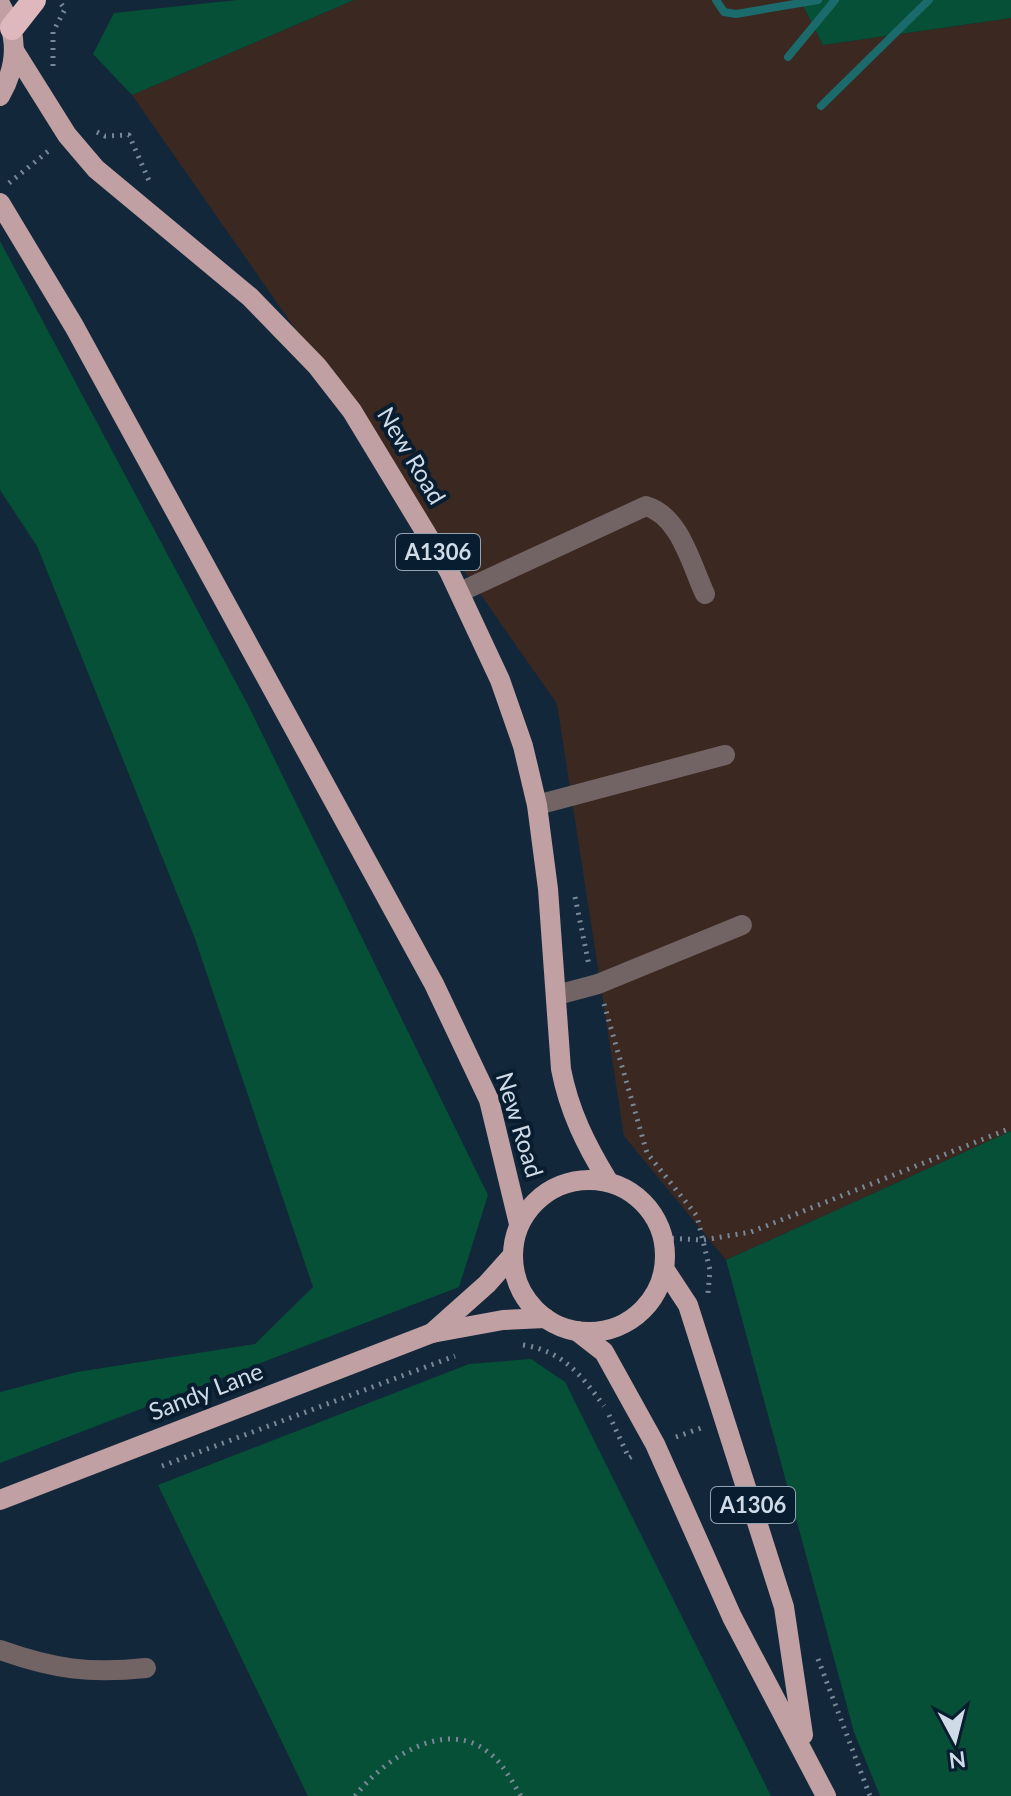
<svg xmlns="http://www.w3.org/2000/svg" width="1011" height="1796" font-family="Lato,sans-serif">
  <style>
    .industrial { fill: #3a2821 }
    .green { fill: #055036 }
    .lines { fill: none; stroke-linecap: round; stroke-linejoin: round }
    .stream { stroke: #1b6b6c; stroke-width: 8 }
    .path { stroke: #788897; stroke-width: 5; stroke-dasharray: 2 6; stroke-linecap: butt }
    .minor { stroke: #726364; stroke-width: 20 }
    .major { stroke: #c0a0a3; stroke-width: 20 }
    .highway { stroke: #deb8bc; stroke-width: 24 }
    .labels { text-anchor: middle; stroke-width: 8; stroke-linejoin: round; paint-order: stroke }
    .shield { fill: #091d30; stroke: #94a3b1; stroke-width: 2 }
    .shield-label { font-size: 22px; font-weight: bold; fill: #cfdce8 }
    .street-label { font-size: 24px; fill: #cfdce8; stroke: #091d30 }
  </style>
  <rect width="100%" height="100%" fill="#13273a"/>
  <polygon class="industrial" points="354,0 800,0 823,45 1011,18 1011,1131 726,1260 624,1136 557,704 132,95"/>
  <g class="green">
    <polygon points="237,0 354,0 132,95 93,54 114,13"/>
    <polygon points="800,0 1011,0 1011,18 823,45"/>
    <polygon points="0,241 248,705 488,1195 459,1287 0,1463 0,1392 77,1372 255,1344 313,1287 194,936 37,546 0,490"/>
    <polygon points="1011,1131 1011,1796 880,1796 854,1732 726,1260"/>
    <polygon points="531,1359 565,1382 771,1796 308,1796 158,1485 469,1364"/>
  </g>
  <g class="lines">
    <g class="stream">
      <polyline points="716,0 724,12 736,14 818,0"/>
      <polyline points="788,57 835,0"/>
      <polyline points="821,106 929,0"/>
    </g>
    <g class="path">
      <polyline points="53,66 53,32 65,9 59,1"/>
      <polyline points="97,132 105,136 129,135 150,183"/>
      <polyline points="9,183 51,149"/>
      <polyline points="575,897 589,965"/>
      <polyline points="604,1004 647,1153 697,1216 710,1270 708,1293"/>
      <polyline points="664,1238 703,1240 751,1232 1011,1128"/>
      <path d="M 523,1345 C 563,1351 581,1375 604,1406"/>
      <polyline points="609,1415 629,1458 634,1455"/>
      <polyline points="676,1437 704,1427"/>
      <polyline points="162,1466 455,1356"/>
      <polyline points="818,1659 870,1796"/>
      <path d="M 355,1796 C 383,1760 444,1717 488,1752 C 503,1763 511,1780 521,1796"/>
    </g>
    <g class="minor">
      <path d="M 460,592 L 646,506 C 680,516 691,564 705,594"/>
      <polyline points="537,805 725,755"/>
      <polyline points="557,995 598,984 742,925"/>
      <path d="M 0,1650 C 53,1669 90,1674 146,1668"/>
    </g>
    <g class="major">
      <path d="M 0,4 C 19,35 18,65 0,96"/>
      <path d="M 15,52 L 67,135 L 96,169 L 250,297 L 317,366 L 352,411 L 449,571 L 500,680 L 523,746 L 537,805 L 548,889 L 561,1069 C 569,1111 586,1145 608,1181"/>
      <polyline points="0,203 74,326 434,984 489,1100 519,1224"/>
      <circle cx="589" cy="1256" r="76"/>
      <polyline points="665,1270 688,1305 784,1607 803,1735"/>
      <polyline points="577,1331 604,1352 655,1444 732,1617 826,1796"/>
      <polyline points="432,1333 487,1284 513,1255"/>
      <polyline points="0,1500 432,1333 503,1320 545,1318"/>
    </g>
    <polyline class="highway" points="12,28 34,0"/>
  </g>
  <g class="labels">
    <g class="shield">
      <rect x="396" y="534" width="84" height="36" rx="6"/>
      <rect x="711" y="1487" width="84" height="36" rx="6"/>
    </g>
    <g class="shield-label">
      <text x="438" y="560">A1306</text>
      <text x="753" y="1513">A1306</text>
    </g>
    <g class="street-label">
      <text transform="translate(411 456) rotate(59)" y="8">New Road</text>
      <text transform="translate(519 1125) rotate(73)" y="8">New Road</text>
      <text transform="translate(206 1392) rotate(-21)" y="8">Sandy Lane</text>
    </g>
  </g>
  <g transform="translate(955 1740) rotate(173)" stroke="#091d30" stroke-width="6" paint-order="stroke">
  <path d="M0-6L14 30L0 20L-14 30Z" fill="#cfdce8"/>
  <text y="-12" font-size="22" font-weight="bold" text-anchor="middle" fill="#cfdce8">N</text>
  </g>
</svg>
